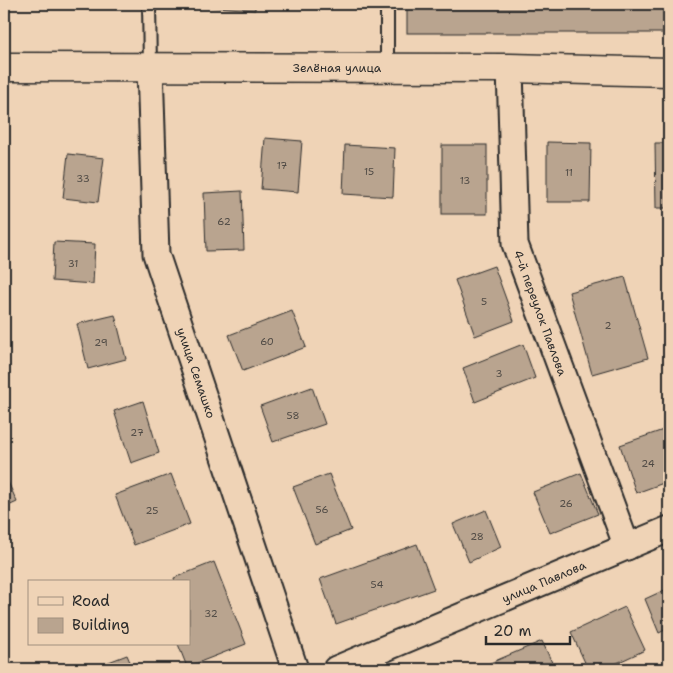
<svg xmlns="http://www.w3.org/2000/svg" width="673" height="673" font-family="'Shantell Sans',sans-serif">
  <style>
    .building { fill: #b9a48f; stroke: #2b2b2b }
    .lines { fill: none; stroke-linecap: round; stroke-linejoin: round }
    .lane-casing { stroke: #2b2b2b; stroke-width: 16 }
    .street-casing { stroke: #2b2b2b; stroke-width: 29 }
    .secondary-casing { stroke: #2b2b2b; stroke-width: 31 }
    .lane { stroke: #efd3b6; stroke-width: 12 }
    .street { stroke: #efd3b6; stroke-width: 25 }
    .secondary { stroke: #efd3b6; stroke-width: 28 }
    .labels { text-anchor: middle; stroke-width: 4; stroke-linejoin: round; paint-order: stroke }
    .number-label { font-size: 10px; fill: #4e4944 }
    .street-label { font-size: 12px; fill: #2b2b2b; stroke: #efd3b6 }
  </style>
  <rect width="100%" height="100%" fill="#efd3b6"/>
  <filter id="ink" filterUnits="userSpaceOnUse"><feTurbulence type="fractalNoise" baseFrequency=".02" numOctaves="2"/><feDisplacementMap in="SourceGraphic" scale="10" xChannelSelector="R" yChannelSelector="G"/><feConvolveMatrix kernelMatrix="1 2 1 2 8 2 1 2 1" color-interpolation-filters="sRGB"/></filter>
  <g filter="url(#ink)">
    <g class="building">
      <polygon points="191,4 255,4 255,10 191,5"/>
      <rect x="407" y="4" width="262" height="29"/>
      <polygon points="265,138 302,141 298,192 261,189"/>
      <polygon points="547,142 591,143 590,202 547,202"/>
      <polygon points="655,143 669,143 669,208 656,208"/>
      <polygon points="345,145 395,148 393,197 343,194"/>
      <rect x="442" y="145" width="45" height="69"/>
      <polygon points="68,154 104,158 98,202 63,198"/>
      <polygon points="242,191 244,250 206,251 204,193"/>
      <polygon points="54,242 95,244 93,284 52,281"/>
      <polygon points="494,266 514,321 475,336 455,280"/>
      <polygon points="625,277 648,358 592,374 569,292"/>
      <polygon points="292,311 306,347 243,371 229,335"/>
      <polygon points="115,315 126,359 88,369 77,324"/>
      <polygon points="523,344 535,378 475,402 463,368"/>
      <polygon points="312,387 325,424 273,442 260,406"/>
      <polygon points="143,401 159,453 131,463 114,411"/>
      <polygon points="669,428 669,481 636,493 620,445"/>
      <polygon points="4,473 17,502 4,508"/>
      <polygon points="581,473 598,514 550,533 533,492"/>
      <polygon points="171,474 190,524 134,545 115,495"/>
      <polygon points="329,474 351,530 315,544 293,487"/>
      <polygon points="486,510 501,547 469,562 453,524"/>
      <polygon points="417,544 434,589 336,624 320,579"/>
      <polygon points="214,562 246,644 187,667 178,644 189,644 189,582 175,582 174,578"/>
      <polygon points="669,588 669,628 659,633 645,599"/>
      <polygon points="625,607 645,650 604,669 588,669 571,632"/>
      <polygon points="542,641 555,669 490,669 488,664"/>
      <polygon points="127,655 133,669 93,669 93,668"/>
    </g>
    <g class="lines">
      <g class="lane-casing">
        <g id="lane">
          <polyline points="149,4 150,67"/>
          <polyline points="387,68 387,4"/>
        </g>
      </g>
      <g class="street-casing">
        <g id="street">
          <polyline points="150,67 156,254 295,669"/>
          <polyline points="510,68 515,244 627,547"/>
          <polyline points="336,669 669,529"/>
        </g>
      </g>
      <g class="secondary-casing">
        <polyline id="secondary" points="4,67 510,68 669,72"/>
      </g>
      <use href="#lane" class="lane"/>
      <use href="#street" class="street"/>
      <use href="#secondary" class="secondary"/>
    </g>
  </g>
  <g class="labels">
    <g class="number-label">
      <text x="282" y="169">17</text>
      <text x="369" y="175">15</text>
      <text x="569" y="176">11</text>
      <text x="83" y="182">33</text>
      <text x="465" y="184">13</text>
      <text x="224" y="225">62</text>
      <text x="73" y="267">31</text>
      <text x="484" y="305">5</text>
      <text x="608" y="329">2</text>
      <text x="267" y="345">60</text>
      <text x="101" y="346">29</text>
      <text x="499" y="377">3</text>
      <text x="293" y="419">58</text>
      <text x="137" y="436">27</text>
      <text x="648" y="467">24</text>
      <text x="566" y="507">26</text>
      <text x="322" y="513">56</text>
      <text x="152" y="514">25</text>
      <text x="477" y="540">28</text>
      <text x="377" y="588">54</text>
      <text x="211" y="617">32</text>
    </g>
    <g class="street-label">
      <text x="337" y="72">Зелёная улица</text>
      <text transform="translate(540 313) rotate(70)" y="4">4-й переулок Павлова</text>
      <text transform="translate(196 373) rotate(71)" y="4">улица Семашко</text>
      <text transform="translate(544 582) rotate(-23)" y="4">улица Павлова</text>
    </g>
  </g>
  <rect width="673" height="673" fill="none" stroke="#efd3b6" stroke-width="20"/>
  <rect x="10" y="10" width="653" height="653" fill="none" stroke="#2b2b2b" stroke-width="2" filter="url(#ink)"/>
  <rect x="28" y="580" width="162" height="65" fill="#efd3b6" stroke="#a1907e"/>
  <rect x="38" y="597" width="25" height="8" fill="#efd3b6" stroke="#a1907e"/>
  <text x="72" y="606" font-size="15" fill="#2b2b2b">Road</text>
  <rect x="38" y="618" width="25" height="15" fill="#b9a48f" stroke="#a1907e"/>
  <text x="72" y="630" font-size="15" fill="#2b2b2b">Building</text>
  <path d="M486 636v8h84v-8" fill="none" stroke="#2b2b2b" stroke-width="2.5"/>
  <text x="493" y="636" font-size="15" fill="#2b2b2b" stroke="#efd3b6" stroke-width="4" paint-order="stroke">20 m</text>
</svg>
